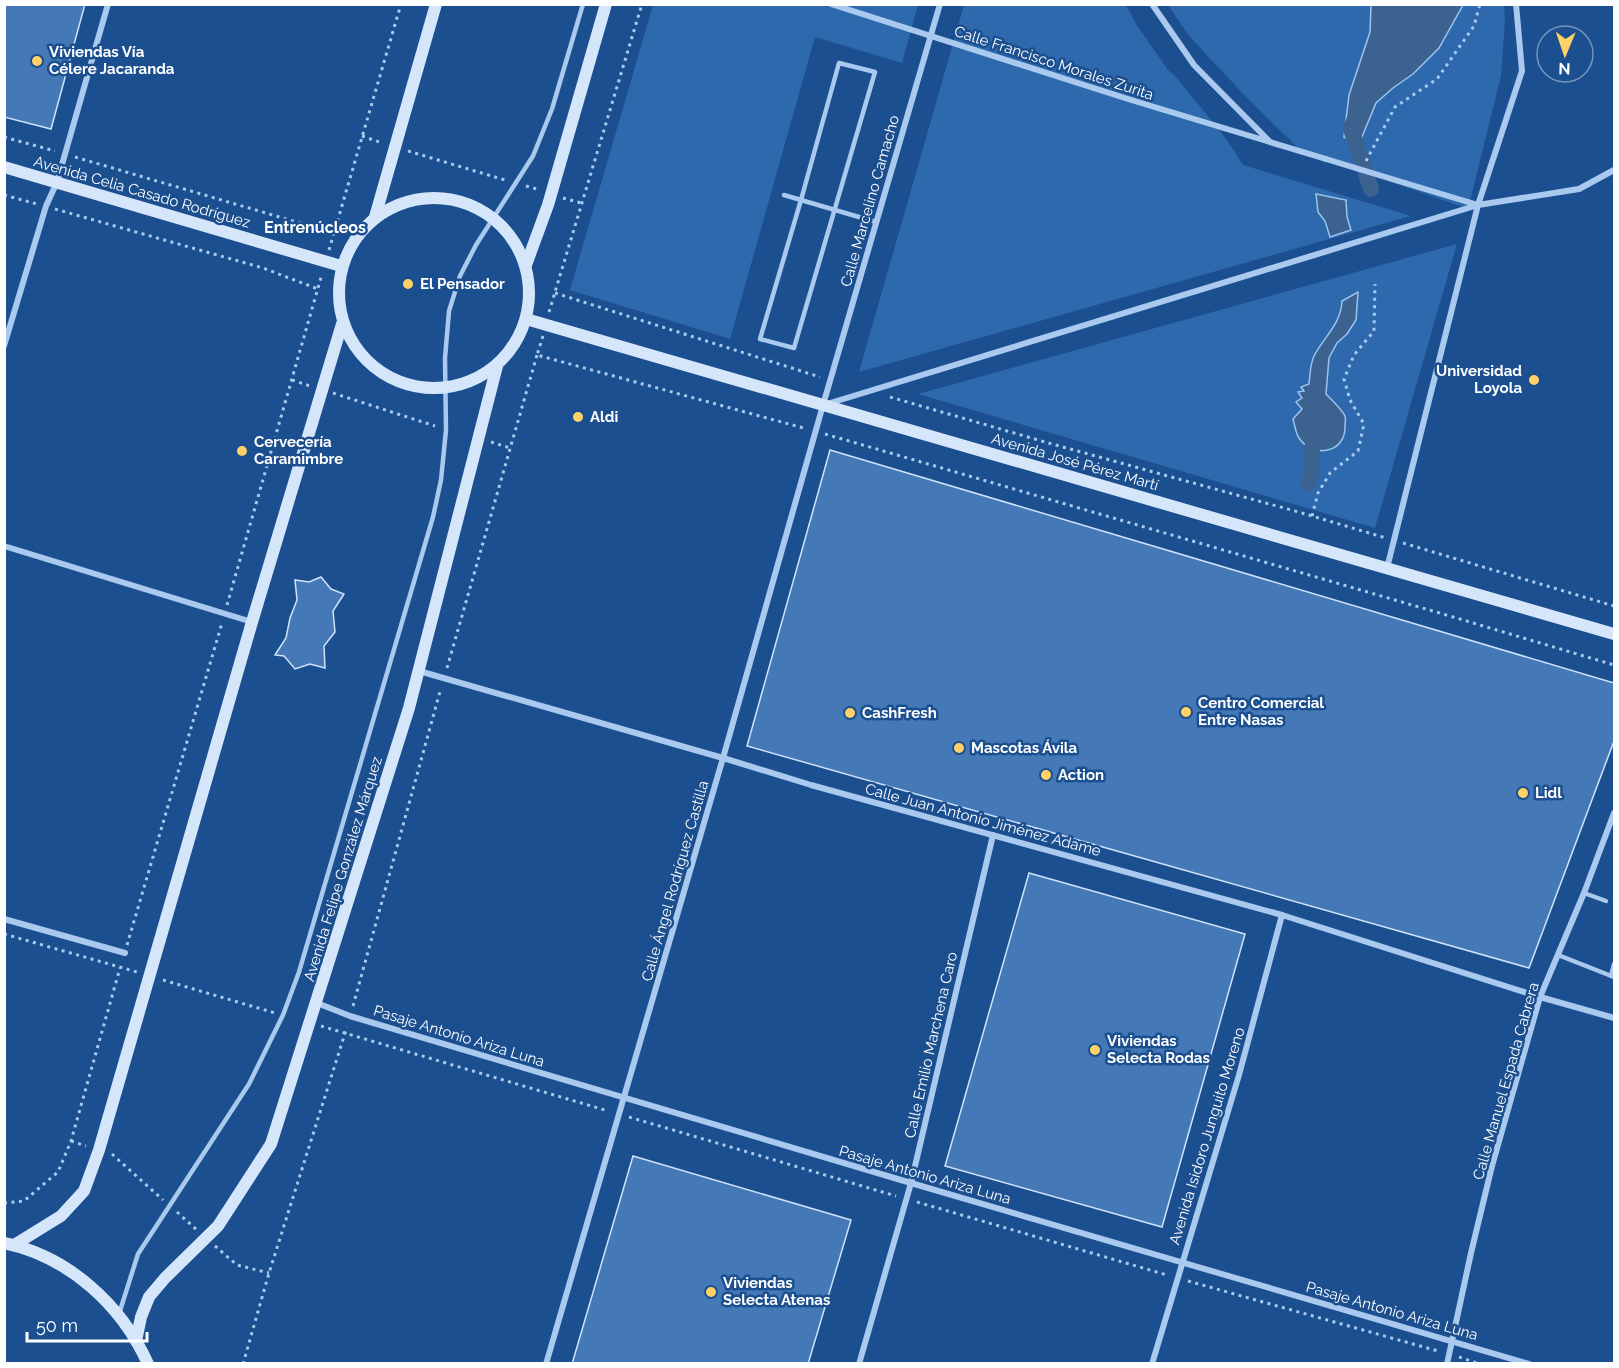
<svg xmlns="http://www.w3.org/2000/svg" width="1619" height="1368" font-family="Raleway,sans-serif">
  <style>
    .green { fill: #2e69ad }
    .water { fill: #3c6290; stroke: #9cc4f0; stroke-width: 1.5 }
    .lines { fill: none; stroke-linecap: round; stroke-linejoin: round }
    .canal { stroke: #3c6290; stroke-width: 16 }
    .building { fill: #4478b7; stroke: #cfe3fa; stroke-width: 1.5 }
    .path { stroke: #a9c9ee; stroke-width: 3; stroke-dasharray: 3 4.5; stroke-linecap: butt }
    .lane { stroke: #a9c9ee; stroke-width: 4.5 }
    .street { stroke: #a9c9ee; stroke-width: 6 }
    .secondary { stroke: #d6e6fa; stroke-width: 12 }
    .street-bridge { stroke: #a9c9ee; stroke-width: 6 }
    .poi-dot { fill: #ffd166; stroke: #1b4f8f; stroke-width: 2 }
    .labels { text-anchor: middle; stroke-width: 5; stroke-linejoin: round; paint-order: stroke }
    .poi-label { font-size: 15px; font-weight: bold; fill: #fff; stroke: #1b4f8f; text-anchor: start }
    .street-label { font-size: 15px; fill: #fff; stroke: #1b4f8f }
    .neighbourhood-label { font-size: 16px; font-weight: bold; fill: #fff; stroke: #1b4f8f }
  </style>
  <rect width="100%" height="100%" fill="#1b4f8f"/>
  <g class="green">
    <polygon points="653,5 918,5 902,63 815,37 730,339 570,290"/>
    <polygon points="964,5 1126,5 1136,24 1168,70 1177,78 1227,140 1243,165 1411,216 859,372"/>
    <polygon points="1168,5 1504,5 1505,20 1501,76 1468,209 1299,149 1247,98 1189,36"/>
    <polygon points="1457,244 1375,528 918,394"/>
  </g>
  <g class="water">
    <polygon points="1371,5 1463,5 1439,48 1413,74 1393,88 1376,103 1359,144 1344,137 1349,95 1370,32"/>
    <polygon points="1316,194 1346,200 1347,217 1351,230 1330,237 1325,221 1318,212"/>
    <path d="M 1358,292 L 1356,320 L 1347,334 L 1337,343 L 1329,358 L 1326,394 C 1331,399 1342,410 1345,416 C 1346,419 1345,423 1345,426 C 1346,453 1313,459 1299,438 C 1295,432 1295,425 1293,419 L 1302,409 L 1296,402 L 1302,398 L 1298,392 L 1304,391 L 1301,387 L 1309,384 C 1310,376 1310,364 1314,356 C 1324,337 1341,324 1342,301 Z"/>
  </g>
  <g class="lines">
    <g class="canal">
      <polyline points="1354,121 1351,129 1371,189"/>
      <polyline points="1309,483 1312,472 1312,448 1318,428"/>
    </g>
  </g>
  <g class="building">
    <polygon points="4,4 85,4 51,129 4,117"/>
    <polygon points="830,450 1614,683 1614,741 1529,968 747,746"/>
    <polygon points="321,577 331,589 344,594 333,611 335,632 324,646 325,668 310,664 295,669 284,656 275,655 286,638 290,618 297,600 295,580 309,582"/>
    <polygon points="1029,873 1245,934 1162,1227 945,1166"/>
    <polygon points="633,1156 851,1220 808,1364 572,1364"/>
  </g>
  <g class="lines">
    <g class="path">
      <polyline points="362,136 382,143"/>
      <polyline points="4,137 55,151"/>
      <polyline points="408,151 505,180"/>
      <polyline points="75,157 334,233"/>
      <polyline points="1366,161 1395,107 1437,79 1474,26 1480,4"/>
      <polyline points="526,186 540,190"/>
      <polyline points="4,195 37,204"/>
      <polyline points="563,198 581,203"/>
      <polyline points="55,209 263,268 318,289"/>
      <polyline points="329,250 401,4"/>
      <polyline points="555,293 820,377"/>
      <polyline points="549,312 642,4"/>
      <polyline points="543,336 537,355 807,429"/>
      <polyline points="292,380 310,386"/>
      <polyline points="333,393 435,426"/>
      <polyline points="890,397 1052,444 1302,513 1386,538"/>
      <polyline points="825,434 1443,614 1614,665"/>
      <polyline points="491,442 510,448"/>
      <polyline points="1312,516 1318,493 1330,473 1358,451 1364,424 1350,400 1344,379 1354,355 1374,331 1375,284"/>
      <polyline points="1403,543 1614,606"/>
      <polyline points="227,605 322,274"/>
      <polyline points="447,668 537,355"/>
      <polyline points="4,934 137,972"/>
      <polyline points="127,945 222,623"/>
      <polyline points="163,980 275,1013"/>
      <polyline points="353,1006 441,688"/>
      <polyline points="321,1026 608,1111"/>
      <polyline points="629,1117 896,1196"/>
      <polyline points="71,1141 86,1146"/>
      <polyline points="112,1154 163,1200"/>
      <polyline points="917,1202 1167,1275"/>
      <polyline points="4,1203 24,1201 58,1172 71,1141 120,968"/>
      <polyline points="177,1212 197,1230"/>
      <polyline points="215,1246 237,1265 269,1273"/>
      <polyline points="1188,1281 1438,1351"/>
      <polyline points="1459,1357 1480,1364"/>
      <polyline points="243,1364 269,1273 347,1027"/>
    </g>
    <g class="lane">
      <polyline points="784,195 801,200 839,63 875,72 794,348 760,339 801,200 876,222"/>
      <polyline points="1584,893 1606,901"/>
      <polyline points="1558,955 1614,977"/>
      <polyline points="1611,976 1614,964"/>
      <polyline points="119,1314 138,1254 249,1084 283,1015 299,972 433,517 441,480 446,430 445,358 449,311 460,276 476,245 533,156 552,109 583,4"/>
    </g>
    <g class="street">
      <polyline points="831,4 1128,99 1270,142"/>
      <polyline points="1152,4 1194,65 1270,142 1326,159"/>
      <polyline points="1405,183 1478,205 1579,189 1614,170"/>
      <polyline points="4,346 46,206 57,182 108,4"/>
      <polyline points="827,404 1478,205"/>
      <polyline points="4,546 252,622"/>
      <polyline points="1387,568 1478,205 1522,71 1516,4"/>
      <polyline points="419,671 723,758 811,785 1282,915 1540,997 1614,1018"/>
      <polyline points="4,919 125,953"/>
      <polyline points="317,1003 350,1016 911,1183 1529,1364"/>
      <polyline points="546,1364 723,758 823,405 940,4"/>
      <polyline points="859,1364 911,1183 993,835"/>
      <polyline points="1152,1364 1239,1075 1282,915"/>
      <polyline points="1447,1364 1471,1253 1492,1166 1540,997 1584,893 1614,813"/>
    </g>
    <g class="secondary">
      <polyline points="4,167 341,266"/>
      <circle cx="434" cy="293" r="95"/>
      <polyline points="375,217 436,4"/>
      <polyline points="526,265 548,205 606,4"/>
      <polyline points="526,319 1614,634"/>
      <path d="M 4,1243 C 68,1256 122,1305 148,1364"/>
      <polyline points="14,1245 61,1216 84,1191 99,1150 252,622 342,324"/>
      <polyline points="136,1341 141,1317 149,1297 165,1278 218,1226 271,1144 409,708 497,366"/>
    </g>
    <polyline class="street-bridge" points="1326,159 1405,183"/>
  </g>
  <g class="poi-dot">
    <circle cx="37" cy="61" r="6"/>
    <circle cx="408" cy="284" r="6"/>
    <circle cx="1534" cy="380" r="6"/>
    <circle cx="578" cy="417" r="6"/>
    <circle cx="242" cy="451" r="6"/>
    <circle cx="1186" cy="712" r="6"/>
    <circle cx="850" cy="713" r="6"/>
    <circle cx="959" cy="748" r="6"/>
    <circle cx="1046" cy="775" r="6"/>
    <circle cx="1523" cy="793" r="6"/>
    <circle cx="1095" cy="1050" r="6"/>
    <circle cx="711" cy="1292" r="6"/>
  </g>
  <g class="labels">
    <g class="poi-label">
      <text x="49" y="57">Viviendas Vía<tspan x="49" dy="17">Célere Jacaranda</tspan></text>
      <text x="420" y="289">El Pensador</text>
      <text x="1522" y="376" text-anchor="end">Universidad<tspan x="1522" dy="17">Loyola</tspan></text>
      <text x="590" y="422">Aldi</text>
      <text x="254" y="447">Cervecería<tspan x="254" dy="17">Caramimbre</tspan></text>
      <text x="1198" y="708">Centro Comercial<tspan x="1198" dy="17">Entre Nasas</tspan></text>
      <text x="862" y="718">CashFresh</text>
      <text x="971" y="753">Mascotas Ávila</text>
      <text x="1058" y="780">Action</text>
      <text x="1535" y="798">Lidl</text>
      <text x="1107" y="1046">Viviendas<tspan x="1107" dy="17">Selecta Rodas</tspan></text>
      <text x="723" y="1288">Viviendas<tspan x="723" dy="17">Selecta Atenas</tspan></text>
    </g>
    <g class="street-label">
      <text transform="translate(1054 63) rotate(18)" y="5">Calle Francisco Morales Zurita</text>
      <text transform="translate(142 192) rotate(16)" y="5">Avenida Celia Casado Rodríguez</text>
      <text transform="translate(870 201) rotate(-74)" y="5">Calle Marcelino Camacho</text>
      <text transform="translate(1075 462) rotate(16)" y="5">Avenida José Pérez Martí</text>
      <text transform="translate(983 820) rotate(15)" y="5">Calle Juan Antonio Jiménez Adame</text>
      <text transform="translate(343 869) rotate(-73)" y="5">Avenida Felipe González Márquez</text>
      <text transform="translate(675 881) rotate(-74)" y="5">Calle Ángel Rodríguez Castilla</text>
      <text transform="translate(459 1036) rotate(17)" y="5">Pasaje Antonio Ariza Luna</text>
      <text transform="translate(931 1045) rotate(-77)" y="5">Calle Emilio Marchena Caro</text>
      <text transform="translate(1506 1081) rotate(-74)" y="5">Calle Manuel Espada Cabrera</text>
      <text transform="translate(1207 1136) rotate(-73)" y="5">Avenida Isidoro Junguito Moreno</text>
      <text transform="translate(925 1175) rotate(16)" y="5">Pasaje Antonio Ariza Luna</text>
      <text transform="translate(1392 1311) rotate(16)" y="5">Pasaje Antonio Ariza Luna</text>
    </g>
    <g class="neighbourhood-label">
      <text x="315" y="233">Entrenúcleos</text>
    </g>
  </g>
  <rect width="1619" height="1368" fill="none" stroke="#ffffff" stroke-width="12"/>
  <g transform="translate(1565 54) rotate(182)"><circle r="28" fill="#1b4f8f" stroke="#7695bc" stroke-width="1.5"/>
  <path d="M0-4.5L10 22L0 15L-10 22Z" fill="#ffd166"/>
  <text y="-9" font-size="16" font-weight="bold" text-anchor="middle" fill="#ffffff">N</text>
  </g>
  <path d="M27 1332v9h120v-9" fill="none" stroke="#ffffff" stroke-width="3"/>
  <text x="36" y="1332" font-size="18" fill="#ffffff" stroke="#1b4f8f" stroke-width="4.5" paint-order="stroke">50 m</text>
</svg>
